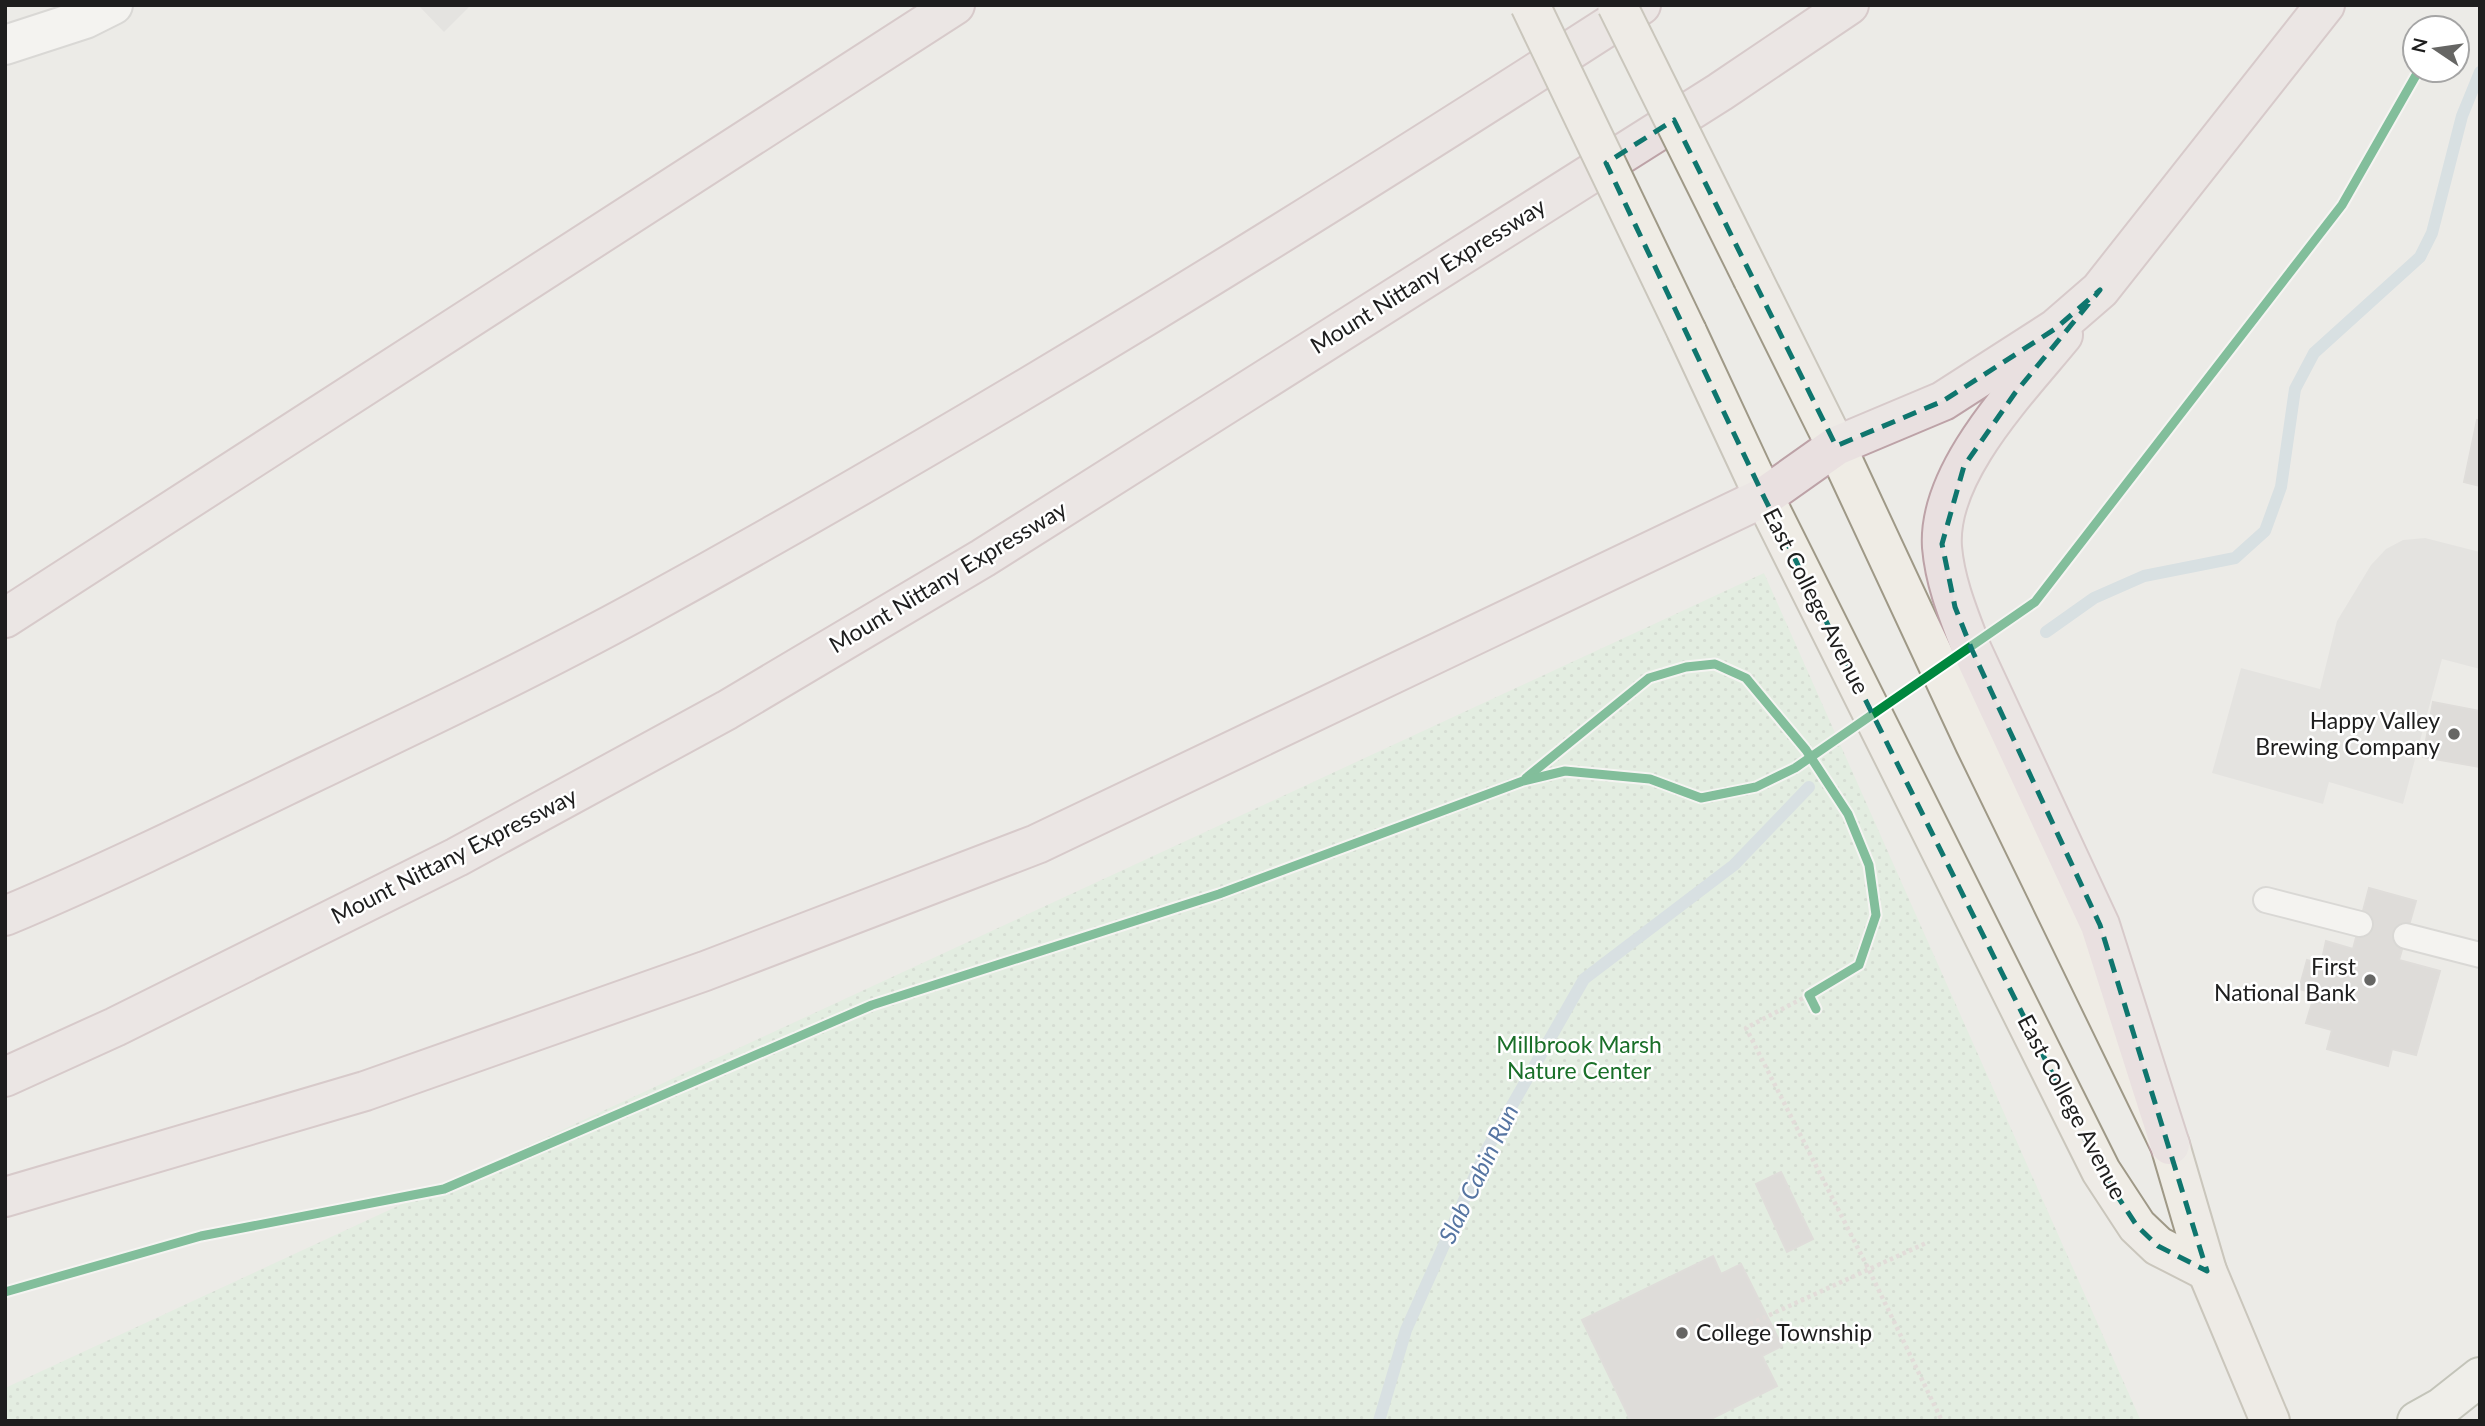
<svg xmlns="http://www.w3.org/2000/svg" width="2485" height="1426" font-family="Lato,sans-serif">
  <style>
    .religious { fill: #dadad8 }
    .park { fill: url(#park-dots) }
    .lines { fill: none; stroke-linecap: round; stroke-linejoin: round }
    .stream { stroke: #bed2db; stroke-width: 12 }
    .building { fill: #cdcbc8; stroke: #ceccc9; stroke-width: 2 }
    .service-casing { stroke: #c2c1bf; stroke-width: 28 }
    .minor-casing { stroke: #c2c1bf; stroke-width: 42 }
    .secondary-casing { stroke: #919481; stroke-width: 42 }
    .primary-casing { stroke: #9f9987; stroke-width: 42 }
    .motorway-casing { stroke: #bda2a7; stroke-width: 42 }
    .path { stroke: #d5cac7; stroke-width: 4.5; stroke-dasharray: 3.5 3.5; stroke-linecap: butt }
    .service { stroke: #fcfcfb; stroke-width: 24 }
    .minor { stroke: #fcfcfb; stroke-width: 38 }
    .secondary { stroke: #f1f2eb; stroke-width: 38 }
    .primary { stroke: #efece5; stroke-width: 38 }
    .motorway { stroke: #e9e0e0; stroke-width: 38 }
    .primary-bridge-casing { stroke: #9f9987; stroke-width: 42; stroke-linecap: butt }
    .primary-bridge { stroke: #efece5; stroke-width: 38 }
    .cycleway-casing { stroke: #fff; stroke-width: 13 }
    .cycleway { stroke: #00873e; stroke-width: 9 }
    .marked { fill: none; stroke: #0f766e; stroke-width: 5; stroke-dasharray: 14 9; stroke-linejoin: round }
    .poi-dot { fill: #666664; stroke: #fff; stroke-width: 2.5 }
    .labels { text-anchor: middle; stroke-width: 5; stroke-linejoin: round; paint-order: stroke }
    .street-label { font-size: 23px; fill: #1e1e1e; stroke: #fff }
    .poi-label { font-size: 23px; fill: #1e1e1e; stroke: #fff; text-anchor: end }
    .park-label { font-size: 23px; fill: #196f28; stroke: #fff }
    .water-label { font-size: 24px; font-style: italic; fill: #5675a2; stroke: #fff }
  </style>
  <defs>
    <pattern id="park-dots" width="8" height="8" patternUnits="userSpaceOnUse" patternTransform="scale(1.75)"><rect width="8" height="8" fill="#d8efd9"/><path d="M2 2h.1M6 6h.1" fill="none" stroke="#b9ccba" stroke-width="1.8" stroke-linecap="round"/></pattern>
  </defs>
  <rect width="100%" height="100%" fill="#ecebe7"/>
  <g class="religious">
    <polygon points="418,5 471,5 444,32"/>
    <polygon points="2425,538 2480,552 2480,669 2442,659 2403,804 2329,782 2323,804 2212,773 2241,668 2320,689 2337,621 2371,565 2386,549 2403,540"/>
  </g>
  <polygon class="park" points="1764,573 2141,1421 5,1421 5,1388"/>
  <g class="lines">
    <g class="stream">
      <polyline points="2046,632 2094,598 2144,576 2235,558 2265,531 2281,487 2295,389 2314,353 2420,257 2432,233 2462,116 2480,72"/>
      <polyline points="1379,1421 1406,1330 1486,1151 1584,979 1734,865 1809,787"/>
    </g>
  </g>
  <g class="building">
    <polygon points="2477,420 2480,421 2480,486 2464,482"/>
    <polygon points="2433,702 2480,711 2480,767 2423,757"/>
    <polygon points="2369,888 2416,901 2399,960 2440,971 2416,1055 2392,1049 2388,1066 2327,1049 2332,1030 2306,1023 2315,993 2299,989 2307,960 2321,964 2326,941 2353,949"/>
    <polygon points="1781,1172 1813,1239 1787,1252 1756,1184"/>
    <polygon points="1713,1256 1721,1274 1741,1264 1782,1346 1762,1356 1777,1386 1707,1421 1631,1421 1582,1320"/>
  </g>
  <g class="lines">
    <g class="service-casing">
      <g id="service">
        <polyline points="2266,900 2360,924"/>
        <polyline points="2406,936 2480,955"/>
      </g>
    </g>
    <g class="minor-casing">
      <polyline id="minor" points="5,45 85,19 113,5"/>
    </g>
    <g class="secondary-casing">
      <polyline id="secondary" points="2417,1421 2442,1407 2480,1377"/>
    </g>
    <g class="primary-casing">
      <g id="primary">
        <polyline points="1753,279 1836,446 1975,744 2170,1145 2207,1271 2270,1421"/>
        <polyline points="1687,332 1764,497 2101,1171 2137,1226 2158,1246 2207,1271"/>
      </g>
    </g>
    <g class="motorway-casing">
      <g id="motorway">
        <path d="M 2063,335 C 2019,389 1937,472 1942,547 C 1945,583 1959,616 1972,650 L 2100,925 L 2170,1145"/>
        <polyline points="5,618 955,5"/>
        <path d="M 5,916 C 107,873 205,825 304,777 C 417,723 531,669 641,609 C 982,422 1314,216 1641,5"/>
        <polyline points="5,1077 115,1027 457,857 727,710 983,558 1720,92 1849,5"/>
        <polyline points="5,1197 365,1091 705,971 1037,844 1764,497 1836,446 1943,401 2055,329 2100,290 2325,5"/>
      </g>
    </g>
    <g class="path">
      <polyline points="1809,995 1746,1028 1869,1270 1942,1421"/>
      <polyline points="1750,1324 1926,1243"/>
    </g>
    <use href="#service" class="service"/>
    <use href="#minor" class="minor"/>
    <use href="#secondary" class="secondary"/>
    <use href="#primary" class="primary"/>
    <use href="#motorway" class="motorway"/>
    <g class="primary-bridge-casing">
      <g id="primary-bridge">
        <polyline points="1530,5 1687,332"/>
        <polyline points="1617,5 1753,279"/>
      </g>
    </g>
    <use href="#primary-bridge" class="primary-bridge"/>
    <g class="cycleway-casing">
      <g id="cycleway">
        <polyline points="1526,778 1649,678 1686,667 1715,664 1746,678 1806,750 1848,814 1869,865 1876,915 1859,965 1809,995 1816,1009"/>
        <polyline points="5,1292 201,1236 444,1189 872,1005 1219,894 1523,781 1565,771 1650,779 1701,798 1756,787 1795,768 2035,602 2342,205 2419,70"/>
      </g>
    </g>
    <use href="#cycleway" class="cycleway"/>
  </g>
  <path d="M0 0H2485V1426H0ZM 1674,120 L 1836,446 L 1943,401 L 2055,329 L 2100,290 L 2015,393 L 1964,466 L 1942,544 L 1955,607 L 1972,650 L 2100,925 L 2207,1271 L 2158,1246 L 2137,1226 L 2101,1171 L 1764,497 L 1606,163 Z" fill="#ecebe7" fill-opacity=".55" fill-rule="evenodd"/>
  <path class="marked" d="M 1674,120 L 1836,446 L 1943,401 L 2055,329 L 2100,290 L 2015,393 L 1964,466 L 1942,544 L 1955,607 L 1972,650 L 2100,925 L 2207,1271 L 2158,1246 L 2137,1226 L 2101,1171 L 1764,497 L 1606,163 Z"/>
  <g class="poi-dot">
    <circle cx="2454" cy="734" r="7"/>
    <circle cx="2370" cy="980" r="7"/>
    <circle cx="1682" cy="1333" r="7"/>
  </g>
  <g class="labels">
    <g class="street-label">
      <text transform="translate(1428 276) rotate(-32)" y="8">Mount Nittany Expressway</text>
      <text transform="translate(948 577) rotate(-31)" y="8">Mount Nittany Expressway</text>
      <text transform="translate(1816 601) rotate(63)" y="8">East College Avenue</text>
      <text transform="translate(454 856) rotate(-27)" y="8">Mount Nittany Expressway</text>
      <text transform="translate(2072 1107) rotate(62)" y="8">East College Avenue</text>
    </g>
    <g class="poi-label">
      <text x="2440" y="729">Happy Valley<tspan x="2440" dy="26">Brewing Company</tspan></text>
      <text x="2356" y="975">First<tspan x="2356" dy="26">National Bank</tspan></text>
      <text x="1696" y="1341" text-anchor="start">College Township</text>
    </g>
    <g class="park-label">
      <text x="1579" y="1053">Millbrook Marsh<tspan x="1579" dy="26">Nature Center</tspan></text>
    </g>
    <g class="water-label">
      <text transform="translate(1479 1174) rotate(-64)" y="8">Slab Cabin Run</text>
    </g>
  </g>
  <rect width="2485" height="1426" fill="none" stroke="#1e1e1e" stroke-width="14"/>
  <g transform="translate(2436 49) rotate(283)"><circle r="33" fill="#ffffff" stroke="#a5a5a5" stroke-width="2"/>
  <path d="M0-5L12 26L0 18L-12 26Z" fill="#666664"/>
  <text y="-10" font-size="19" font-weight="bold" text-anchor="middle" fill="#1e1e1e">N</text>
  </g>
</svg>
